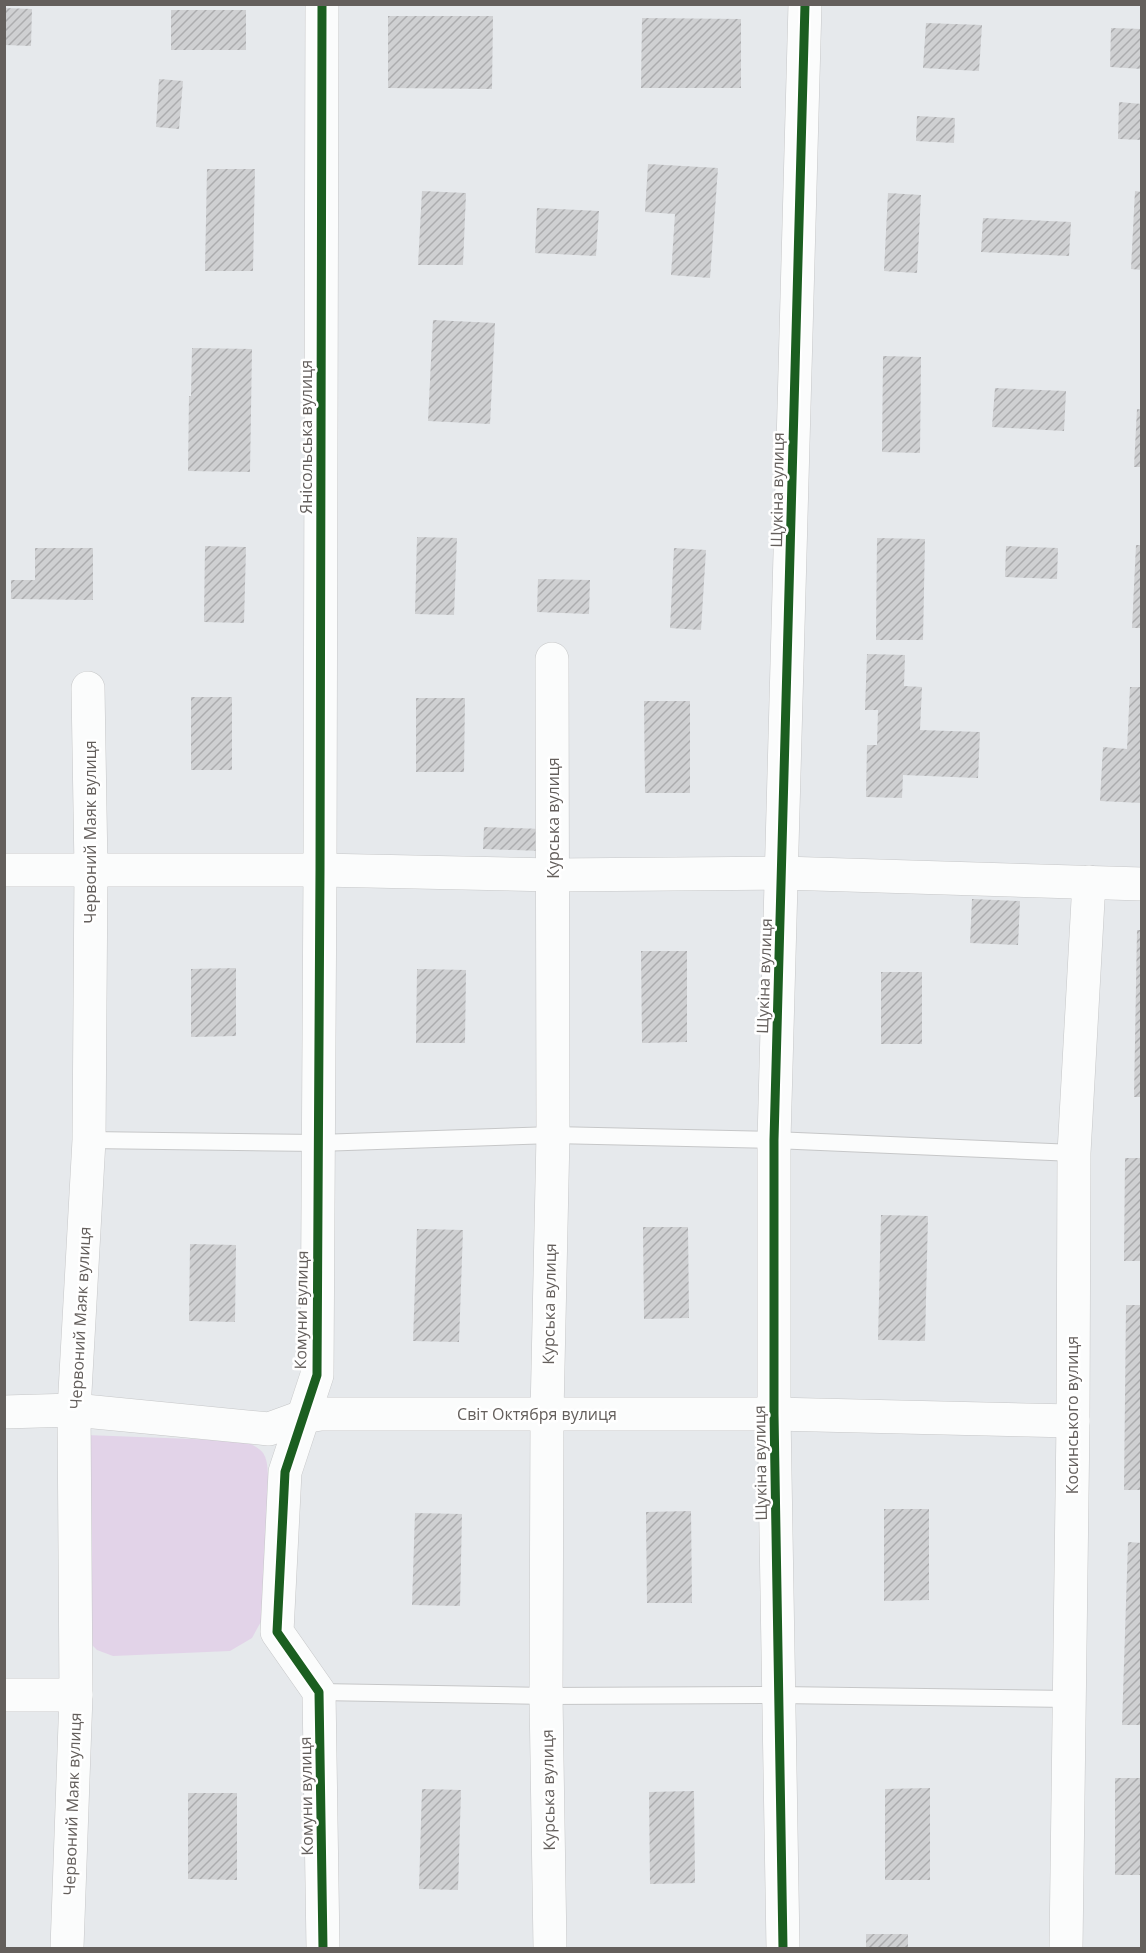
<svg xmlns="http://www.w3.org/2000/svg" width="1146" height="1953" font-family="'Open Sans',sans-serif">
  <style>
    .green { fill: #e2d3e8 }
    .building { fill: url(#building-hatch) }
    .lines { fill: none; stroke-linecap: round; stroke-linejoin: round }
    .service-casing { stroke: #c6c7c8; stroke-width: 18 }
    .minor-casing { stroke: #c6c7c8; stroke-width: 34 }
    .service { stroke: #fbfcfc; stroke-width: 16 }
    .minor { stroke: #fbfcfc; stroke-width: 33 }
    .cycleway-casing { stroke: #fff; stroke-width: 13 }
    .cycleway { stroke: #1b5e20; stroke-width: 9 }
    .labels { text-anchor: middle; stroke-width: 5; stroke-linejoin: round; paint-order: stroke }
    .street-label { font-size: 16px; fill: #645f5c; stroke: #fff }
  </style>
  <defs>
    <pattern id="building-hatch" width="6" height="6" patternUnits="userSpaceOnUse" patternTransform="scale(1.5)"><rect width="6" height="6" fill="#cfd0d2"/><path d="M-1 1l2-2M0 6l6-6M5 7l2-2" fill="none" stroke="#acacae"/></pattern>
  </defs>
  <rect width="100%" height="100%" fill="#e6e9ec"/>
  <path class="green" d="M 86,1435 L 244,1441 C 265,1450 267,1454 268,1477 L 263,1618 L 252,1638 L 230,1651 L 113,1656 L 97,1650 L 89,1642 Z"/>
  <g class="building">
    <polygon points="5,8 32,9 31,46 5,45"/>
    <rect x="171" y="10" width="75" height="40"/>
    <polygon points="388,16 493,16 492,89 388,88"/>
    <polygon points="642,18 741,19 741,88 641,88"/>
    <polygon points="926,23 982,25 979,71 923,68"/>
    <polygon points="1111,28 1142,29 1142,69 1110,67"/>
    <polygon points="159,79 183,81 179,129 156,127"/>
    <polygon points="1119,102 1142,104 1142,140 1118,139"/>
    <polygon points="917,116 955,118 954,143 916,141"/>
    <polygon points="648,164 718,168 710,278 671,275 675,214 645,212"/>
    <polygon points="207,169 255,169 253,271 205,271"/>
    <polygon points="422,191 466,193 463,265 418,265"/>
    <polygon points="1135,191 1142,192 1142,270 1131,269"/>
    <polygon points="888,193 921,195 917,273 884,271"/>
    <polygon points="537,208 599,211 596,256 535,253"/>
    <polygon points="983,218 1071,222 1069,256 981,252"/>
    <polygon points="433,320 495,323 490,424 428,421"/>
    <polygon points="192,348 252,349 250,472 188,471 189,396 191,396"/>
    <polygon points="883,356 921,357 920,453 882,452"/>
    <polygon points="995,388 1066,391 1064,431 992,427"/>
    <polygon points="1137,409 1142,410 1142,467 1134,467"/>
    <polygon points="417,537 457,538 454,615 415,614"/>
    <polygon points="877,538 925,539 923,640 876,640"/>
    <polygon points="1136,545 1142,545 1142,628 1132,628"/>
    <polygon points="205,546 246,547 244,623 204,622"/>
    <polygon points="1006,546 1058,548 1057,579 1005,577"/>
    <polygon points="35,548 93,548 93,600 11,599 11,580 35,580"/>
    <polygon points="674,548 706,550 701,630 670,628"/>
    <polygon points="538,579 590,580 589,614 537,612"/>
    <polygon points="867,654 905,655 904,686 922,687 920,730 980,732 978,778 903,775 902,798 866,797 867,745 877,745 878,710 865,710"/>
    <polygon points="1130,687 1142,687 1142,803 1100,801 1103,747 1127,749"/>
    <rect x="191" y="697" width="41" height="73"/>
    <polygon points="416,698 465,698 464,772 416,772"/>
    <polygon points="644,701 690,701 690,793 645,793"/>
    <polygon points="484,827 542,829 541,851 483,849"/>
    <polygon points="972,899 1020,901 1018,945 970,943"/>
    <polygon points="1137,930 1142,930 1142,1097 1134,1097"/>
    <polygon points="641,951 687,951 687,1042 642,1043"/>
    <polygon points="236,968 236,1036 191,1037 191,969"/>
    <polygon points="417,969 466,970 465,1043 416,1043"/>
    <rect x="881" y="972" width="41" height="72"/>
    <polygon points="1125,1158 1142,1158 1142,1261 1124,1261"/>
    <polygon points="881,1215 928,1216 925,1341 878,1340"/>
    <polygon points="643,1227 688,1227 689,1318 644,1319"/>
    <polygon points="417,1229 463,1230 459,1342 413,1341"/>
    <polygon points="190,1244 236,1245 235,1322 189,1321"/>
    <polygon points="1126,1305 1142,1305 1142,1490 1124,1490"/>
    <polygon points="884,1509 929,1509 929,1600 884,1601"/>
    <polygon points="691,1511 692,1603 647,1603 646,1512"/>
    <polygon points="415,1513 462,1514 460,1606 412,1605"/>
    <polygon points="1128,1542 1142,1543 1142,1725 1122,1725"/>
    <rect x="1115" y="1778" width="27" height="97"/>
    <polygon points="930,1788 930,1880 885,1880 885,1789"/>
    <polygon points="422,1789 461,1790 458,1890 419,1889"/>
    <polygon points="694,1791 695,1883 650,1884 649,1792"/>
    <polygon points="188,1793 237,1793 237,1880 188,1879"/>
    <rect x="866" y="1934" width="42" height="14"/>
  </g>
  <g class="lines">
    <g class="service-casing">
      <g id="service">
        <polyline points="89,1140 318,1143 553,1135 774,1140 1074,1153"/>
        <polyline points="319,1692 546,1696 778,1695 1069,1699"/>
      </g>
    </g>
    <g class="minor-casing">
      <g id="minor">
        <polyline points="322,4 320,870 317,1375 285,1472 277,1632 319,1692 323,1948"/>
        <polyline points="4,870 320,870 553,875 782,873 1142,884"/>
        <polyline points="4,1412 74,1410 269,1429 302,1417 321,1414 774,1414 1073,1421"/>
        <polyline points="4,1695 76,1695"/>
        <polyline points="67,1948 76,1695 74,1410 89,1140 91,869 88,688"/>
        <polyline points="550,1948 546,1696 547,1414 553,1135 552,659"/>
        <polyline points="783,1948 774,1414 774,1140 805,4"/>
        <polyline points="1066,1948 1073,1421 1074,1153 1089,882"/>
      </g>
    </g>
    <use href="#service" class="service"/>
    <use href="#minor" class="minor"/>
    <g class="cycleway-casing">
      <g id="cycleway">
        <polyline points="322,4 320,870 317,1375 285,1472 277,1632 319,1692 323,1948"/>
        <polyline points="783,1948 774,1414 774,1140 805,4"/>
      </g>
    </g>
    <use href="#cycleway" class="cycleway"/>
  </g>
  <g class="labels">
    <g class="street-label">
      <text transform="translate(306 437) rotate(-90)" y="6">Янісольська вулиця</text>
      <text transform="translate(777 490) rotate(-89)" y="6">Щукіна вулиця</text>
      <text transform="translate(553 818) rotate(-90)" y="6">Курська вулиця</text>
      <text transform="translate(90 832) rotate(-90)" y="6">Червоний Маяк вулиця</text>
      <text transform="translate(764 976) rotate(-88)" y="6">Щукіна вулиця</text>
      <text transform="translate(549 1304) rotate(-89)" y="6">Курська вулиця</text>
      <text transform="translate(301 1310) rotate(-89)" y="6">Комуни вулиця</text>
      <text transform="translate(80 1318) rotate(-87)" y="6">Червоний Маяк вулиця</text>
      <text x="537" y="1420">Світ Октября вулиця</text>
      <text transform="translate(1072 1415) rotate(-90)" y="6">Косинського вулиця</text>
      <text transform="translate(760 1463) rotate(-91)" y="6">Щукіна вулиця</text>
      <text transform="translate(548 1790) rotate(-91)" y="6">Курська вулиця</text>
      <text transform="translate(306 1796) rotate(-91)" y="6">Комуни вулиця</text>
      <text transform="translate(72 1804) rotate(-88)" y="6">Червоний Маяк вулиця</text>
    </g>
  </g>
  <rect width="1146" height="1953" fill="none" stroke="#645f5c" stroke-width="12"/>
</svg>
